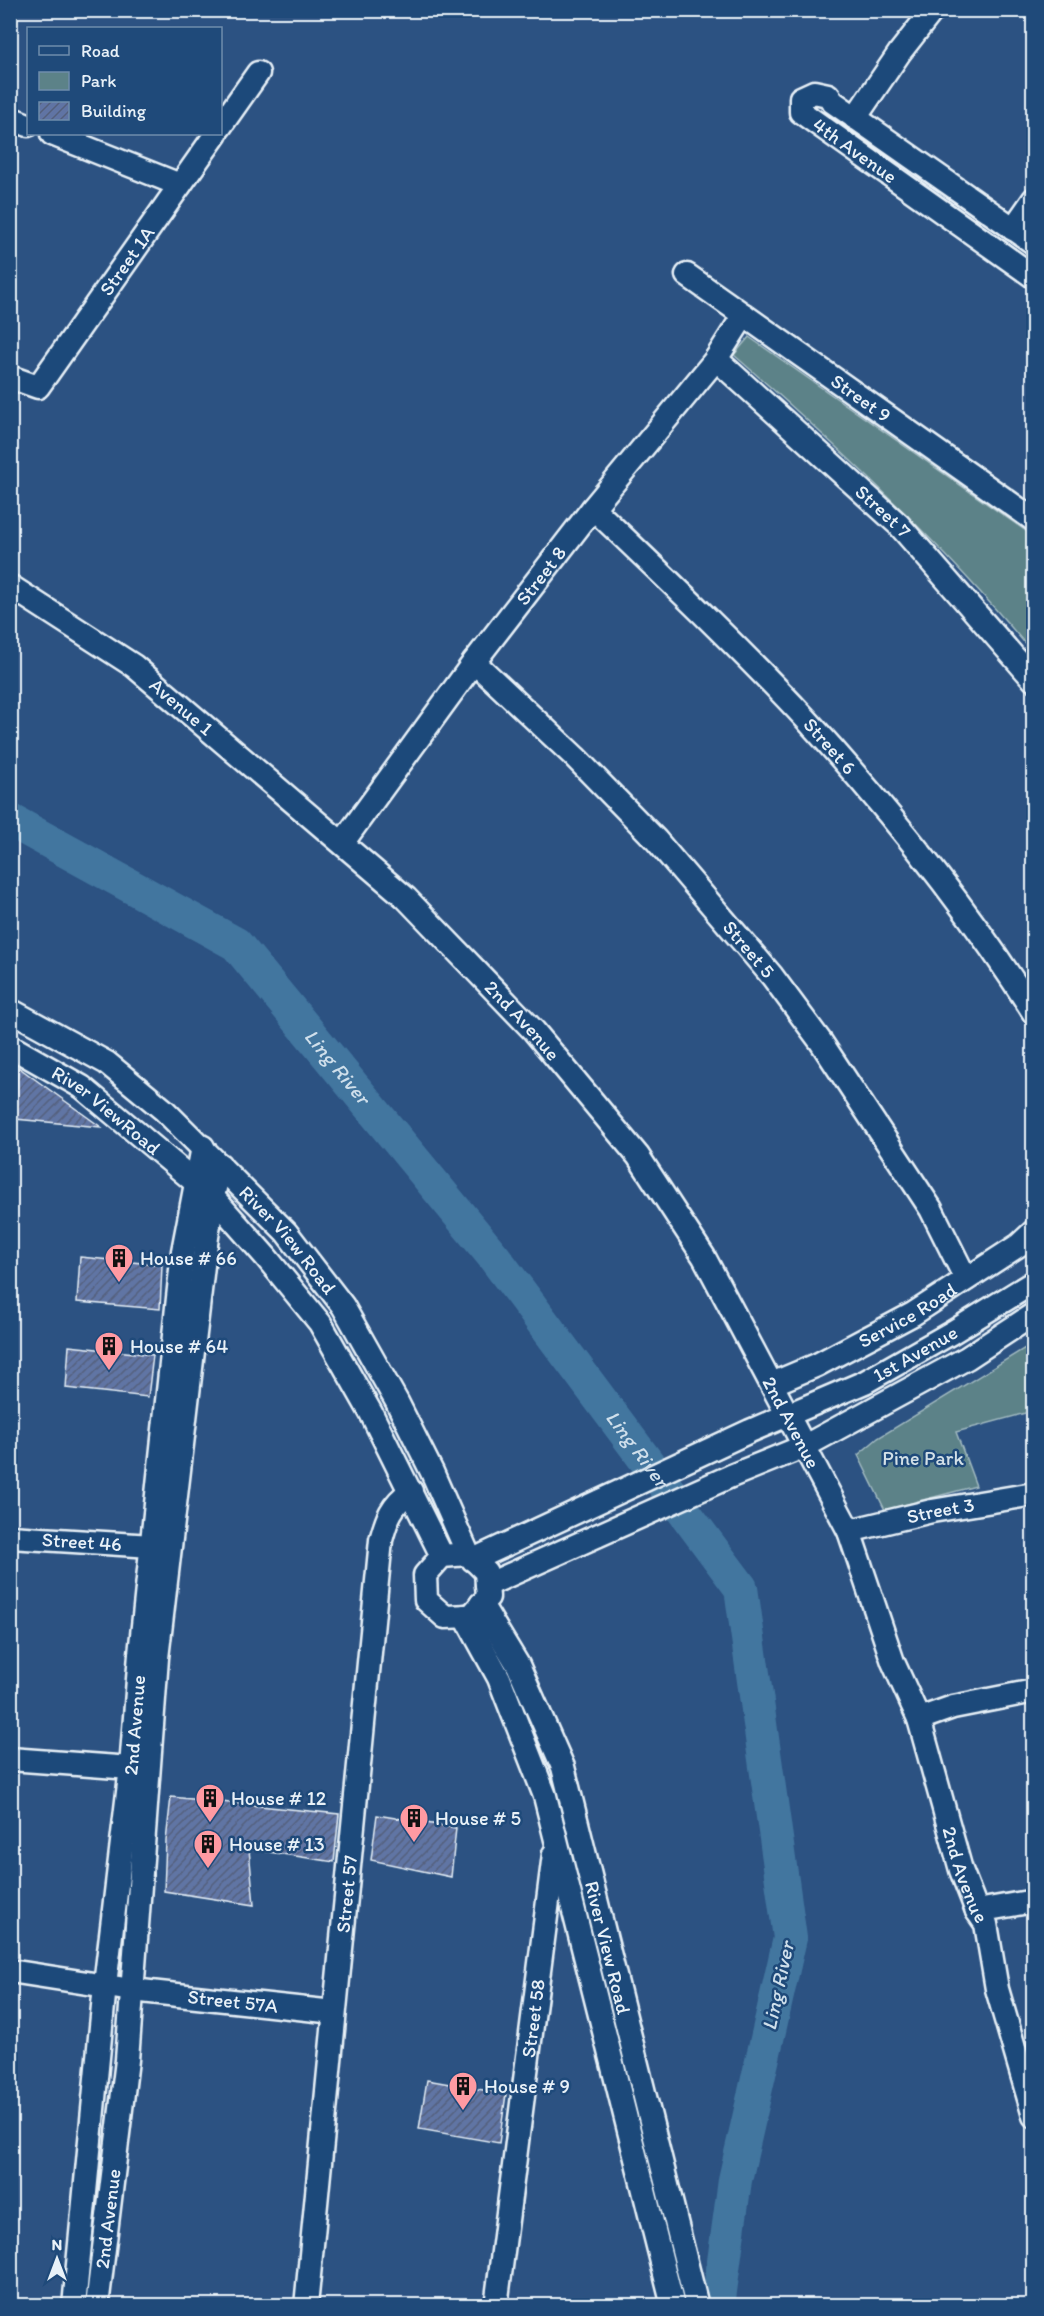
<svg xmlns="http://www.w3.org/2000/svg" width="1044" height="2316" font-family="Itim,sans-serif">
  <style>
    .green { fill: #5c8288; stroke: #a2bac0; stroke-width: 1.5 }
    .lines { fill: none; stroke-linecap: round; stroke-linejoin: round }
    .river { stroke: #42769f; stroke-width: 34 }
    .building { fill: url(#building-hatch); stroke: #e8f1f8; stroke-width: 1.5 }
    .minor-casing { stroke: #e8f1f8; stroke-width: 27 }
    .minor { stroke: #1f4a7a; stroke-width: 22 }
    .labels { text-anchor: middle; stroke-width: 5; stroke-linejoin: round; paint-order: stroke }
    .street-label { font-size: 20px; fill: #e8f1f8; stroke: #1f4a7a }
    .poi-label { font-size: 20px; fill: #e8f1f8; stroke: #1f4a7a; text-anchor: start }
    .park-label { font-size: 20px; fill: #d3e0e7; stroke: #1f4a7a }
    .water-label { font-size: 21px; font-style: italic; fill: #cfdfeb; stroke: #1f4a7a }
  </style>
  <defs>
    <pattern id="building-hatch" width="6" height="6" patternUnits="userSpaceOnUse" patternTransform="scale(1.5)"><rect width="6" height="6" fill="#6074a4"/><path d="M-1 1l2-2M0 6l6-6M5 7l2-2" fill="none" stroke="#54607c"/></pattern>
  </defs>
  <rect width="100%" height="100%" fill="#2c5282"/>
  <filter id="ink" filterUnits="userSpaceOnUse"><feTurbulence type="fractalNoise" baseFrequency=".0167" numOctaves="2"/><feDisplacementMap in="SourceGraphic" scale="12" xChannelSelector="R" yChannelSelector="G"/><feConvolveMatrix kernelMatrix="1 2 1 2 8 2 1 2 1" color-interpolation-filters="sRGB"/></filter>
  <g filter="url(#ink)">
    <g class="green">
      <path d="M 749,337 L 1033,536 L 1033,653 C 943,544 840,448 734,355 Z"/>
      <polygon points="1030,1345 1033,1411 956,1432 976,1486 885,1510 858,1455 878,1438"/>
    </g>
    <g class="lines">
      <path class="river" id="s1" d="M 10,820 L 236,944 L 494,1257 L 741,1588 L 790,1938 L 735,2180 L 718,2306"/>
    </g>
    <g class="building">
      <polygon points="18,1067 101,1127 15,1119"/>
      <polygon points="80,1257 162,1265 160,1309 77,1302"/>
      <polygon points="69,1346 153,1355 148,1397 66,1388"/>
      <polygon points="171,1797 339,1814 334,1862 249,1849 254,1905 164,1891 166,1841"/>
      <polygon points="377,1815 456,1828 451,1877 371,1860"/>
      <polygon points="427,2080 506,2094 499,2143 419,2129"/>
    </g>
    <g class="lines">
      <g class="minor-casing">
        <g id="minor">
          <polyline points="10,118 28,125"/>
          <polyline points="855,118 900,52 933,10"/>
          <polyline points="220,127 258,73"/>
          <polyline points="52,134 180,185"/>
          <polyline points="1013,229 1034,199"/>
          <path id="s2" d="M 1034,243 L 833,102 L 828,95 L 814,92 L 801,98 L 801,112 L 1034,277"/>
          <path id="s3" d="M 687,275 L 1034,520"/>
          <path id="s4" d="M 716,359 L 899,525 L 1034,680"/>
          <path id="s5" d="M 10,377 L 38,387 L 216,134"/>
          <path id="s6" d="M 593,508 C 665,577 738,646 806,719 C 889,810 968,908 1034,1013"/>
          <path id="s7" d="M 10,586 L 134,666 L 406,898 L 534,1031 L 638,1156 L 704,1257 L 849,1531 L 893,1662 L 919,1719 L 961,1870 L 977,1911 L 986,1924 L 997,1989 L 1034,2116"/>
          <path id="s8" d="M 474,662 L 575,757 L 656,840 L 772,976 L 821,1042 L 931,1209 L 966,1279"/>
          <path id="s9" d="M 343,842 L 474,662 L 593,508 L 716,359 L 744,315"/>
          <path id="s10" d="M 10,1010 L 107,1063 L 164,1110 L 286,1232 L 343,1306 L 397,1402 L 432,1472 L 468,1554"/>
          <path id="s11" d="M 10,1046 L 82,1087 L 213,1197 L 266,1257 L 320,1323 L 371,1413 L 442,1556"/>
          <path id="s12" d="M 772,1384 L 817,1365 L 913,1314 L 1019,1245 L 1034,1231"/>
          <path id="s13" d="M 849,1531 L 932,1511 L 1034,1494"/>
          <path id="s14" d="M 10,1537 L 152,1546"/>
          <polygon points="468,1554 486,1572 488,1597 471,1616 445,1617 426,1600 425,1575 442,1556"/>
          <path id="s15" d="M 473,1560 L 750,1431 L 865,1382 L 951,1333 L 1034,1282"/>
          <polyline points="487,1585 731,1476 805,1446 967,1358 1034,1314"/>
          <path id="s16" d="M 481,1604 L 518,1665 L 563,1767 L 697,2306"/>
          <polyline points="465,1616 499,1678 545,1796 673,2306"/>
          <polyline points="919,1719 953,1707 1034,1691"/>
          <polyline points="10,1759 144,1769"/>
          <polyline points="977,1911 1034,1901"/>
          <path id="s17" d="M 10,1971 L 132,1990 L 334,2012"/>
          <path id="s18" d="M 74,2306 L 105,1985 L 131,1767 L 140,1654 L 183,1251 L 203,1147"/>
          <path id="s19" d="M 97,2306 L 127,2060 L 157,1658 L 204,1257 L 213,1197 L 220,1165"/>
          <path id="s20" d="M 306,2306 L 381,1540 C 387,1518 391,1505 411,1491"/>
          <path id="s21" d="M 496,2306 L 554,1854"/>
        </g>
      </g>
      <use href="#minor" class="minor"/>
    </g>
  </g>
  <defs>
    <g id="building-pin" transform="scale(1.5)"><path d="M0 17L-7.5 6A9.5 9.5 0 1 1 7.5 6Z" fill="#ff9aa2" stroke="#1f4a7a"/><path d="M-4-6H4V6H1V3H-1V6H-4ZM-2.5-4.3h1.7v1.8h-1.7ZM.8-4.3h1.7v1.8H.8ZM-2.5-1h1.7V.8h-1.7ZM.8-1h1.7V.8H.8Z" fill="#111"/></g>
  </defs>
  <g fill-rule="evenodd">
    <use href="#building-pin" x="119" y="1258"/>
    <use href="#building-pin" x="109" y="1346"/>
    <use href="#building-pin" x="210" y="1798"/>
    <use href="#building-pin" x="414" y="1818"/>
    <use href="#building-pin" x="208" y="1844"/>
    <use href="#building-pin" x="463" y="2086"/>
  </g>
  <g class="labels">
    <g class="street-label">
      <text dy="7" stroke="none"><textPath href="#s2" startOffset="363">4th Avenue</textPath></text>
      <text dy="7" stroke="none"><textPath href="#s5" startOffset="184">Street 1A</textPath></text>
      <text dy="7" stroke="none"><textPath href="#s3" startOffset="213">Street 9</textPath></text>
      <text dy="7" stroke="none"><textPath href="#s4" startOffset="226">Street 7</textPath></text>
      <text dy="7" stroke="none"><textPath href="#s9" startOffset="332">Street 8</textPath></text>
      <text dy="7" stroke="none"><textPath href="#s7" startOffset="210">Avenue 1</textPath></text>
      <text dy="7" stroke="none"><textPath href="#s6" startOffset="336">Street 6</textPath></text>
      <text dy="7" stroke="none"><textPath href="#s8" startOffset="398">Street 5</textPath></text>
      <text dy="7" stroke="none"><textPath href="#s7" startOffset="674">2nd Avenue</textPath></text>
      <text dy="7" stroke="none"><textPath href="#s11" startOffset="116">River ViewRoad</textPath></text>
      <text dy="7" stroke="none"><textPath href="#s10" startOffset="364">River View Road</textPath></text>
      <text dy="7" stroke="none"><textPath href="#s12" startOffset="152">Service Road</textPath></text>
      <text dy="7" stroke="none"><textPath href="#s15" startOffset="488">1st Avenue</textPath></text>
      <text dy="7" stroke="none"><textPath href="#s7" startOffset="1160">2nd Avenue</textPath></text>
      <text dy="7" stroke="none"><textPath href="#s13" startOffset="94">Street 3</textPath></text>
      <text dy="7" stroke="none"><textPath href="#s14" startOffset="72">Street 46</textPath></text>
      <text dy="7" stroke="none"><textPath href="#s18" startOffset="584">2nd Avenue</textPath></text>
      <text dy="7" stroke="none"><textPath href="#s7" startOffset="1646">2nd Avenue</textPath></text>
      <text dy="7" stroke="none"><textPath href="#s20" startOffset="414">Street 57</textPath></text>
      <text dy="7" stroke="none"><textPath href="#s16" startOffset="369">River View Road</textPath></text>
      <text dy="7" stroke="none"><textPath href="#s17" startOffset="225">Street 57A</textPath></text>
      <text dy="7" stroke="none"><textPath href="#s21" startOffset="290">Street 58</textPath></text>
      <text dy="7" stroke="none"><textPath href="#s19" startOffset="88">2nd Avenue</textPath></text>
    </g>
    <g class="poi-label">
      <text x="140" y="1265">House # 66</text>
      <text x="130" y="1353">House # 64</text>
      <text x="231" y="1805">House # 12</text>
      <text x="435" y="1825">House # 5</text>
      <text x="229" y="1851">House # 13</text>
      <text x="484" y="2093">House # 9</text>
    </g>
    <g class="park-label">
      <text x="923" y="1465">Pine Park</text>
    </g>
    <g class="water-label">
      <text dy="7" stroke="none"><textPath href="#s1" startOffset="417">Ling River</textPath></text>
      <text dy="7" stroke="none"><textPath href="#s1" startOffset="903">Ling River</textPath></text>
      <text transform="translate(778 1986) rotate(-78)" y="7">Ling River</text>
    </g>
  </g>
  <rect width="1044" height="2316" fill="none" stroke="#1f4a7a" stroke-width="36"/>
  <rect x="18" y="18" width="1008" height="2280" fill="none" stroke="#e8f1f8" stroke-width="2" filter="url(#ink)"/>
  <rect x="27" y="27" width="195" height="108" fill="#1f4a7a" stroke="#6f8dac" stroke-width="1.5"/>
  <rect x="39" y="46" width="30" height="9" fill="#1f4a7a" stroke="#6f8dac" stroke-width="1.5"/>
  <text x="81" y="57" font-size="18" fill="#e8f1f8">Road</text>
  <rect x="39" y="72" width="30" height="18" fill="#5c8288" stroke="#6f8dac" stroke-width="1.5"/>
  <text x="81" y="87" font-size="18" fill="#e8f1f8">Park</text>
  <rect x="39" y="102" width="30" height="18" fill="url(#building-hatch)" stroke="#6f8dac" stroke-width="1.5"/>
  <text x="81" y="117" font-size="18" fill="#e8f1f8">Building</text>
  <g transform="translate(57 2259)" stroke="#1f4a7a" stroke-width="4.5" paint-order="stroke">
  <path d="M0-4.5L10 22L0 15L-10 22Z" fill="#e8f1f8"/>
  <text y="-9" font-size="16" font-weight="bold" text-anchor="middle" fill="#e8f1f8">N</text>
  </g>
</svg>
